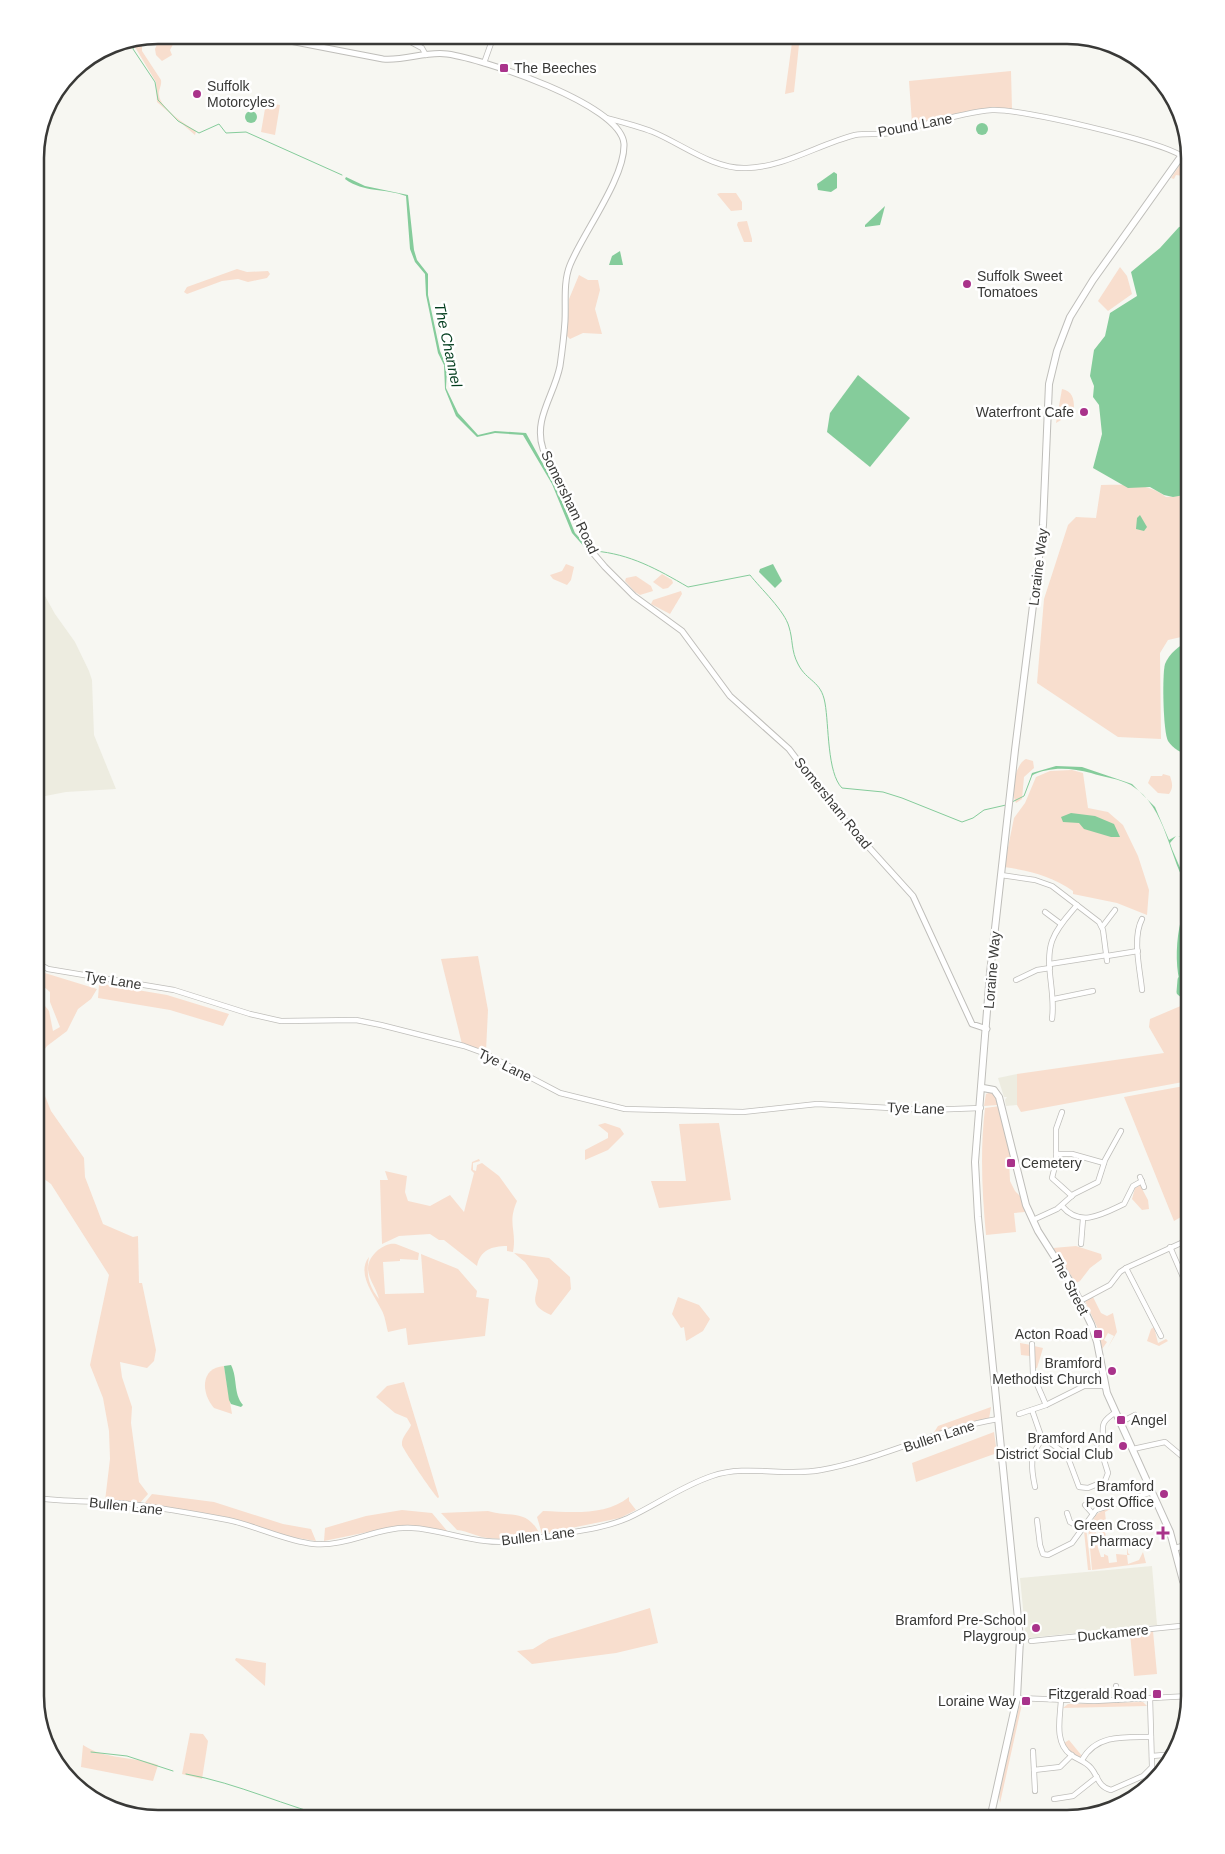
<svg xmlns="http://www.w3.org/2000/svg" width="1225" height="1854" font-family="Helvetica,sans-serif">
  <style>
    .built { fill: #edece0 }
    .green { fill: #f8dece; fill-rule: evenodd }
    .water { fill: #85cc9b }
    .lines { fill: none; stroke-linecap: round; stroke-linejoin: round }
    .stream { stroke: #85cc9b; stroke-width: 1 }
    .river { stroke: #85cc9b; stroke-width: 7 }
    .minor-casing { stroke: #bfbeba; stroke-width: 6 }
    .tertiary-casing { stroke: #bfbeba; stroke-width: 7 }
    .secondary-casing { stroke: #bfbeba; stroke-width: 8 }
    .minor { stroke: #fff; stroke-width: 4.5 }
    .tertiary { stroke: #fff; stroke-width: 5 }
    .secondary { stroke: #fff; stroke-width: 6 }
    .poi-dot { fill: #a9338b; stroke: #fff; stroke-width: 2 }
    .labels { text-anchor: middle; stroke-width: 5; stroke-linejoin: round; paint-order: stroke }
    .poi-label { font-size: 14px; fill: #393937; stroke: #fff; text-anchor: end }
    .street-label { font-size: 14px; fill: #393937; stroke: #fff }
    .water-label { font-size: 15px; font-style: italic; fill: #043e1f; stroke: #fff }
    .rim { fill: none; stroke: #393937; stroke-width: 2.5 }
  </style>
  <rect width="100%" height="100%" fill="#f7f7f2"/>
  <g class="built">
    <polygon points="35,578 55,614 75,642 89,671 92,680 94,735 116,789 66,792 35,798"/>
    <polygon points="1017,1074 1017,1105 1006,1106 1005,1100 1007,1097 1004,1097 998,1078"/>
    <polygon points="1152,1566 1157,1625 1026,1638 1020,1578"/>
  </g>
  <g class="green">
    <polygon points="169,35 178,35 170,50 172,55 162,61 156,55 155,49 160,38"/>
    <polygon points="793,35 800,35 794,92 785,94"/>
    <path d="M 142,38 L 142,51 L 161,80 C 162,86 158,90 159,95 C 160,108 186,125 196,131 L 195,135 L 157,102 L 156,82 L 135,47 L 136,39 Z"/>
    <polygon points="1011,71 1012,109 995,108 912,123 909,81"/>
    <polygon points="266,103 280,105 275,135 261,132"/>
    <polygon points="1186,156 1186,159 1190,162 1190,177 1176,175 1174,179 1171,178"/>
    <polygon points="720,193 736,193 742,202 742,210 731,211 717,194"/>
    <polygon points="747,221 752,239 752,242 744,242 737,225 738,222"/>
    <polygon points="1120,267 1127,276 1132,294 1108,311 1098,301"/>
    <polygon points="237,269 247,272 268,271 270,274 267,278 248,282 238,279 222,281 187,294 184,292 187,287"/>
    <polygon points="579,275 588,280 598,280 600,290 595,309 602,334 583,333 570,339 567,336 569,299"/>
    <path d="M 1062,389 C 1072,391 1074,398 1074,408 L 1061,414 L 1061,420 L 1056,423 Z"/>
    <path d="M 1101,485 C 1124,485 1148,482 1166,497 L 1190,495 L 1190,635 L 1168,640 L 1160,653 L 1161,739 L 1118,737 L 1037,683 L 1044,599 L 1068,525 L 1076,517 L 1096,518 Z"/>
    <polygon points="566,564 574,567 571,580 567,585 553,579 550,575 562,571"/>
    <polygon points="662,574 672,580 673,583 668,588 663,589 653,582"/>
    <polygon points="636,576 651,586 653,591 640,595 635,592 625,581 626,578"/>
    <polygon points="681,591 682,594 670,614 651,604 653,600"/>
    <path d="M 1026,759 L 1033,761 L 1034,768 L 1024,777 L 1022,799 L 1016,803 C 1010,793 1015,764 1026,759 Z"/>
    <path d="M 1072,770 L 1083,773 L 1088,808 L 1108,812 L 1123,825 L 1138,856 L 1149,890 L 1147,915 L 1117,903 L 1073,894 L 1073,891 C 1051,876 1031,871 1004,867 L 1014,818 L 1025,803 L 1036,777 L 1050,771 Z"/>
    <path d="M 1163,774 L 1170,776 C 1172,783 1174,787 1169,794 L 1158,793 L 1148,783 L 1151,776 L 1162,776 Z"/>
    <polygon points="478,956 488,1010 486,1051 462,1044 441,959"/>
    <path d="M 35,970 L 97,989 L 91,999 L 78,1009 L 67,1031 L 47,1046 L 35,1062 ZM 43,986 L 50,992 L 50,1002 L 60,1027 L 53,1031 L 49,1011 L 35,993 Z"/>
    <polygon points="102,984 167,995 229,1014 223,1026 170,1010 98,998 99,985"/>
    <polygon points="1190,1002 1190,1089 1183,1082 1021,1112 1017,1105 1017,1074 1164,1053 1149,1027 1150,1019"/>
    <polygon points="35,1071 51,1111 84,1158 85,1177 103,1224 133,1237 138,1236 139,1283 142,1283 156,1350 154,1361 147,1368 120,1362 122,1377 132,1407 131,1423 139,1482 148,1494 139,1504 105,1501 110,1459 109,1431 103,1398 90,1365 109,1275 51,1184 40,1176 35,1178 35,1175 44,1173 39,1164 35,1164"/>
    <polygon points="1184,1086 1190,1092 1190,1216 1184,1219 1181,1217 1174,1221 1124,1097"/>
    <polygon points="991,1092 996,1096 998,1105 984,1106 986,1094"/>
    <path d="M 1000,1106 L 1011,1158 L 1009,1159 L 1010,1181 L 1015,1191 L 1020,1196 L 1025,1212 L 1014,1213 L 1016,1232 L 986,1235 C 982,1192 980,1151 985,1108 Z"/>
    <polygon points="605,1123 620,1128 624,1134 608,1150 585,1160 585,1150 608,1138 608,1133 598,1125"/>
    <polygon points="719,1123 731,1200 659,1208 651,1181 686,1181 679,1124"/>
    <path d="M 479,1159 L 480,1161 L 473,1163 L 473,1170 L 476,1171 L 477,1165 L 482,1163 L 499,1176 L 517,1201 C 507,1224 517,1230 513,1252 L 507,1251 L 507,1246 C 492,1246 480,1250 477,1266 L 444,1240 L 439,1240 L 430,1234 L 399,1236 L 382,1244 L 380,1180 L 388,1180 L 385,1171 L 407,1176 L 405,1192 L 408,1201 L 430,1206 L 450,1195 L 464,1212 L 474,1173 L 471,1170 L 472,1162 Z"/>
    <polygon points="1140,1185 1148,1200 1149,1209 1142,1210 1132,1199 1135,1188"/>
    <path d="M 396,1244 L 419,1253 L 418,1260 L 400,1259 L 400,1261 L 383,1262 L 385,1294 L 424,1293 L 421,1254 L 458,1269 L 477,1291 L 476,1297 L 489,1299 L 485,1336 L 408,1345 L 406,1328 L 388,1332 C 386,1325 385,1315 381,1309 C 374,1295 356,1273 369,1257 C 366,1274 368,1285 379,1299 C 375,1282 357,1269 378,1250 C 384,1246 389,1243 396,1244 Z"/>
    <polygon points="1076,1246 1101,1254 1102,1259 1090,1268 1080,1281 1076,1283 1053,1248"/>
    <path d="M 514,1253 L 549,1258 L 570,1277 L 571,1289 L 551,1315 C 526,1304 538,1297 538,1280 L 525,1262 Z"/>
    <polygon points="678,1297 699,1305 710,1319 703,1331 688,1340 686,1341 684,1327 681,1328 672,1314"/>
    <polygon points="1093,1297 1101,1313 1107,1316 1113,1313 1117,1332 1107,1349 1114,1336 1108,1333 1104,1340 1107,1342 1102,1349 1098,1329 1085,1301"/>
    <polygon points="1154,1327 1158,1343 1166,1339 1168,1341 1159,1346 1147,1341 1151,1329"/>
    <polygon points="1020,1343 1031,1345 1030,1356 1021,1355"/>
    <polygon points="1034,1346 1043,1348 1037,1368 1033,1369"/>
    <path d="M 224,1366 L 232,1414 L 214,1408 C 201,1393 200,1368 224,1366 Z"/>
    <path d="M 404,1382 L 439,1497 L 438,1498 C 435,1496 402,1448 402,1445 C 401,1437 409,1431 411,1425 L 407,1418 L 395,1413 L 376,1397 L 387,1386 Z"/>
    <polygon points="991,1407 989,1419 953,1427 933,1434 938,1426"/>
    <polygon points="994,1432 997,1453 916,1482 912,1463"/>
    <polygon points="152,1494 214,1502 283,1524 311,1529 316,1541 291,1537 240,1521 143,1505"/>
    <path d="M 629,1497 L 629,1501 L 636,1510 L 620,1518 L 542,1534 L 537,1517 L 543,1511 C 572,1512 606,1516 629,1497 Z"/>
    <polygon points="1106,1508 1112,1508 1105,1512 1106,1522 1103,1523 1107,1541 1101,1541 1099,1532 1091,1522 1097,1514"/>
    <polygon points="402,1510 432,1513 448,1532 397,1526 324,1541 325,1528 366,1516"/>
    <path d="M 488,1511 C 511,1518 526,1508 540,1534 C 526,1538 502,1540 488,1538 C 477,1537 468,1531 457,1530 L 441,1513 Z"/>
    <polygon points="1088,1526 1094,1529 1097,1535 1095,1538 1090,1539 1091,1546 1108,1544 1108,1547 1098,1548 1101,1557 1104,1557 1104,1554 1108,1556 1109,1563 1117,1562 1116,1554 1127,1555 1127,1545 1118,1546 1117,1541 1122,1543 1130,1543 1127,1545 1128,1553 1130,1555 1127,1555 1128,1564 1139,1560 1143,1552 1146,1563 1092,1570"/>
    <polygon points="1086,1527 1091,1570 1088,1570 1084,1531"/>
    <polygon points="650,1608 658,1643 616,1653 532,1664 517,1651 533,1649 549,1639"/>
    <polygon points="1153,1631 1157,1674 1134,1676 1130,1633"/>
    <polygon points="236,1658 266,1663 265,1686 235,1660"/>
    <polygon points="1029,1700 1022,1704 1000,1803 999,1794 1020,1703"/>
    <polygon points="1143,1702 1147,1706 1063,1708 1068,1704"/>
    <polygon points="190,1733 203,1734 208,1741 202,1779 182,1774"/>
    <polygon points="1069,1740 1082,1756 1079,1757 1069,1750 1064,1743"/>
    <path d="M 83,1745 C 105,1760 134,1756 158,1765 L 153,1781 L 81,1767 Z"/>
  </g>
  <g class="water">
    <circle cx="251" cy="117" r="6"/>
    <circle cx="982" cy="129" r="6"/>
    <polygon points="834,172 837,174 837,188 831,192 818,190 817,184"/>
    <path d="M 346,177 L 365,186 L 408,195 L 414,250 L 417,260 L 428,274 L 428,295 L 440,351 L 447,368 L 446,388 L 458,413 L 478,435 L 495,431 L 526,433 L 558,491 L 575,533 L 587,546 L 587,550 L 572,533 L 552,484 L 523,435 L 495,433 L 477,437 L 456,416 L 445,389 L 444,365 L 438,353 L 426,295 L 425,274 L 415,262 L 410,249 L 406,196 C 385,188 364,193 345,179 Z"/>
    <polygon points="885,206 880,225 865,227 865,225"/>
    <polygon points="1190,224 1190,373 1184,382 1190,391 1190,494 1173,497 1164,495 1150,487 1128,488 1093,468 1102,434 1099,405 1093,397 1094,386 1090,376 1094,350 1105,336 1110,313 1137,296 1131,272 1160,248 1179,227"/>
    <polygon points="620,251 623,265 609,265 612,256"/>
    <polygon points="858,375 910,418 870,467 827,432 830,413"/>
    <polygon points="1140,515 1147,527 1144,531 1136,529 1137,518"/>
    <polygon points="773,564 782,581 775,588 759,572 760,569"/>
    <path d="M 1190,641 L 1190,756 C 1182,753 1173,749 1168,741 C 1163,732 1162,674 1165,664 C 1169,654 1180,644 1190,641 Z"/>
    <path d="M 1056,766 L 1082,767 L 1132,784 L 1155,807 L 1169,840 L 1176,836 L 1170,843 L 1172,849 L 1190,891 C 1168,859 1168,808 1131,785 C 1120,779 1103,777 1091,773 C 1071,768 1050,766 1031,776 L 1032,773 Z"/>
    <polygon points="1071,813 1095,816 1114,824 1120,837 1111,837 1084,829 1079,823 1063,822 1061,817"/>
    <polygon points="1190,833 1190,859 1183,848 1184,838 1178,836 1185,837"/>
    <path d="M 1190,897 C 1190,919 1183,938 1183,960 C 1184,975 1190,988 1190,1002 C 1170,983 1175,920 1190,897 Z"/>
    <path d="M 231,1365 C 238,1379 233,1393 243,1405 L 241,1407 L 231,1404 L 229,1400 L 224,1366 Z"/>
  </g>
  <g class="lines">
    <g class="stream">
      <polyline points="135,39 133,49 155,82 158,100 178,121 199,133 219,124 226,133 246,132 342,175"/>
      <path d="M 595,551 C 630,554 657,569 688,587 L 750,575 C 760,588 785,611 789,627 C 793,639 791,651 798,664 C 807,682 821,680 825,703 C 829,725 827,773 842,788 L 883,792 L 902,798 L 962,822 L 973,818 L 984,810 L 1006,805"/>
      <polyline points="1012,802 1024,796 1032,775"/>
      <polyline points="91,1752 127,1756 173,1771"/>
      <path d="M 186,1774 C 238,1783 286,1807 337,1819"/>
    </g>
    <polyline class="river" points="1181,980 1180,992 1190,1000"/>
    <g class="minor-casing">
      <g id="minor">
        <polyline points="398,35 422,48 426,55"/>
        <polyline points="484,63 494,35"/>
        <path d="M 606,118 C 622,122 638,126 653,132 C 682,144 714,170 747,168 C 785,167 819,144 855,135 C 866,133 878,135 889,133 C 923,126 957,113 992,110 C 1019,108 1159,141 1182,156"/>
        <polyline points="1001,875 1035,880 1052,886 1099,922 1103,930 1107,961"/>
        <polyline points="1045,912 1061,924"/>
        <polyline points="1102,927 1115,910"/>
        <polyline points="1107,956 1138,951"/>
        <polyline points="35,962 48,969 174,990 250,1014 281,1021 356,1020 381,1025 464,1046 486,1054 560,1093 625,1109 743,1112 817,1104 927,1110 981,1108"/>
        <polyline points="1050,964 1107,955"/>
        <polyline points="1016,980 1037,970 1050,968"/>
        <path d="M 1142,990 C 1140,969 1132,938 1142,919"/>
        <polyline points="1054,999 1093,991"/>
        <path d="M 1052,1019 C 1056,993 1044,965 1052,941 C 1057,927 1068,916 1077,905"/>
        <polyline points="1062,1112 1056,1129 1056,1162 1052,1178 1072,1196"/>
        <polyline points="1056,1154 1072,1154 1104,1163"/>
        <polyline points="1140,1177 1144,1187"/>
        <path d="M 1062,1206 C 1080,1228 1103,1214 1124,1204 L 1133,1186 L 1142,1181"/>
        <polyline points="1033,1220 1057,1209 1074,1194 1098,1182 1105,1160 1121,1131"/>
        <polyline points="1081,1244 1083,1219"/>
        <polyline points="1170,1247 1183,1277 1190,1284"/>
        <polyline points="1126,1268 1161,1336"/>
        <polyline points="1080,1301 1110,1285 1120,1272 1126,1268 1190,1239"/>
        <polyline points="1032,1344 1033,1375 1046,1405"/>
        <polyline points="1032,1410 1041,1436 1067,1455 1079,1487 1088,1488 1105,1481 1108,1473 1104,1460"/>
        <polyline points="1019,1414 1046,1405 1084,1386 1105,1386"/>
        <polyline points="1121,1422 1135,1415"/>
        <path d="M 1097,1444 L 1103,1438 C 1102,1424 1102,1421 1116,1412"/>
        <polyline points="1133,1449 1165,1442 1190,1463"/>
        <path d="M 1035,1487 C 1031,1468 1029,1454 1043,1439"/>
        <path d="M 35,1498 C 66,1502 98,1501 130,1504 C 162,1508 196,1514 228,1520 C 257,1526 285,1541 314,1544 C 348,1547 378,1526 412,1528 C 437,1529 461,1539 486,1541 C 508,1544 533,1538 555,1535 C 579,1531 605,1528 628,1518 C 656,1505 682,1486 712,1476 C 747,1464 785,1477 821,1470 C 882,1459 937,1429 998,1419"/>
        <polyline points="1085,1505 1093,1514"/>
        <polyline points="1067,1513 1070,1522 1082,1529"/>
        <polyline points="1037,1520 1040,1545 1043,1554 1048,1555 1072,1543 1096,1510 1152,1492"/>
        <polyline points="1031,1641 1190,1625"/>
        <polyline points="1116,1686 1117,1700"/>
        <polyline points="1017,1698 1094,1701 1190,1696"/>
        <path d="M 1061,1700 C 1060,1718 1054,1743 1071,1755 C 1078,1760 1085,1761 1091,1768 C 1098,1776 1098,1787 1111,1790 L 1143,1776 L 1152,1767 L 1150,1698"/>
        <polyline points="1033,1751 1035,1791"/>
        <polyline points="1152,1756 1175,1754"/>
        <path d="M 1082,1760 C 1096,1734 1125,1737 1151,1737"/>
        <polyline points="1034,1770 1060,1767 1072,1755"/>
        <polyline points="1054,1799 1073,1796 1097,1777"/>
      </g>
    </g>
    <g class="tertiary-casing">
      <g id="tertiary">
        <path d="M 259,35 L 383,59 C 405,61 426,51 447,54 C 483,59 621,104 624,144 C 625,178 583,233 570,265 C 563,282 566,303 565,321 C 564,336 562,352 560,366 C 554,396 533,419 543,449 L 593,553 L 605,567 L 634,596 L 682,631 L 730,696 L 789,749 L 836,811 L 913,896 L 972,1024 L 987,1029"/>
        <polyline points="1190,1424 1184,1405 1190,1393"/>
        <polyline points="1176,1548 1190,1544"/>
      </g>
    </g>
    <g class="secondary-casing">
      <g id="secondary">
        <polyline points="983,1088 994,1090 999,1097 1026,1205 1038,1231 1071,1283 1091,1324 1097,1342 1107,1393 1170,1532 1183,1581 1190,1595"/>
        <polyline points="990,1819 1017,1698 1020,1639 978,1217 975,1162 990,973 1015,750 1043,525 1049,384 1057,351 1070,317 1093,280 1187,148"/>
      </g>
    </g>
    <use href="#minor" class="minor"/>
    <use href="#tertiary" class="tertiary"/>
    <use href="#secondary" class="secondary"/>
  </g>
  <g class="poi-dot">
    <rect x="499" y="63" width="10" height="10" rx="2.5"/>
    <circle cx="197" cy="94" r="5"/>
    <circle cx="967" cy="284" r="5"/>
    <circle cx="1084" cy="412" r="5"/>
    <rect x="1006" y="1158" width="10" height="10" rx="2.5"/>
    <rect x="1093" y="1329" width="10" height="10" rx="2.5"/>
    <circle cx="1112" cy="1371" r="5"/>
    <rect x="1116" y="1415" width="10" height="10" rx="2.5"/>
    <circle cx="1123" cy="1446" r="5"/>
    <circle cx="1164" cy="1494" r="5"/>
    <path d="M1160.5 1525.5h5v5h5v5h-5v5h-5v-5h-5v-5h5z"/>
    <circle cx="1036" cy="1628" r="5"/>
    <rect x="1152" y="1689" width="10" height="10" rx="2.5"/>
    <rect x="1021" y="1696" width="10" height="10" rx="2.5"/>
  </g>
  <g class="labels">
    <g class="poi-label">
      <text x="514" y="73" text-anchor="start">The Beeches</text>
      <text x="207" y="91" text-anchor="start">Suffolk<tspan x="207" dy="16">Motorcyles</tspan></text>
      <text x="977" y="281" text-anchor="start">Suffolk Sweet<tspan x="977" dy="16">Tomatoes</tspan></text>
      <text x="1074" y="417">Waterfront Cafe</text>
      <text x="1021" y="1168" text-anchor="start">Cemetery</text>
      <text x="1088" y="1339">Acton Road</text>
      <text x="1102" y="1368">Bramford<tspan x="1102" dy="16">Methodist Church</tspan></text>
      <text x="1131" y="1425" text-anchor="start">Angel</text>
      <text x="1113" y="1443">Bramford And<tspan x="1113" dy="16">District Social Club</tspan></text>
      <text x="1154" y="1491">Bramford<tspan x="1154" dy="16">Post Office</tspan></text>
      <text x="1153" y="1530">Green Cross<tspan x="1153" dy="16">Pharmacy</tspan></text>
      <text x="1026" y="1625">Bramford Pre-School<tspan x="1026" dy="16">Playgroup</tspan></text>
      <text x="1147" y="1699">Fitzgerald Road</text>
      <text x="1016" y="1706">Loraine Way</text>
    </g>
    <g class="street-label">
      <text transform="translate(915 125) rotate(-11)" y="5">Pound Lane</text>
      <text transform="translate(570 502) rotate(64)" y="5">Somersham Road</text>
      <text transform="translate(1038 567) rotate(-83)" y="5">Loraine Way</text>
      <text transform="translate(833 803) rotate(51)" y="5">Somersham Road</text>
      <text transform="translate(992 970) rotate(-85)" y="5">Loraine Way</text>
      <text transform="translate(113 980) rotate(9)" y="5">Tye Lane</text>
      <text transform="translate(505 1065) rotate(26)" y="5">Tye Lane</text>
      <text transform="translate(916 1108) rotate(2)" y="5">Tye Lane</text>
      <text transform="translate(1070 1285) rotate(62)" y="5">The Street</text>
      <text transform="translate(939 1436) rotate(-18)" y="5">Bullen Lane</text>
      <text transform="translate(126 1506) rotate(6)" y="5">Bullen Lane</text>
      <text transform="translate(538 1536) rotate(-7)" y="5">Bullen Lane</text>
      <text transform="translate(1113 1633) rotate(-6)" y="5">Duckamere</text>
    </g>
    <g class="water-label">
      <text transform="translate(448 345) rotate(78)" y="5">The Channel</text>
    </g>
  </g>
  <path d="M0 0H1225V1854H0ZM158 44H1067A114 114 0 0 1 1181 158V1696A114 114 0 0 1 1067 1810H158A114 114 0 0 1 44 1696V158A114 114 0 0 1 158 44Z" fill="#fff" fill-rule="evenodd"/>
  <path class="rim" d="M158 44H1067A114 114 0 0 1 1181 158V1696A114 114 0 0 1 1067 1810H158A114 114 0 0 1 44 1696V158A114 114 0 0 1 158 44Z"/>
</svg>
